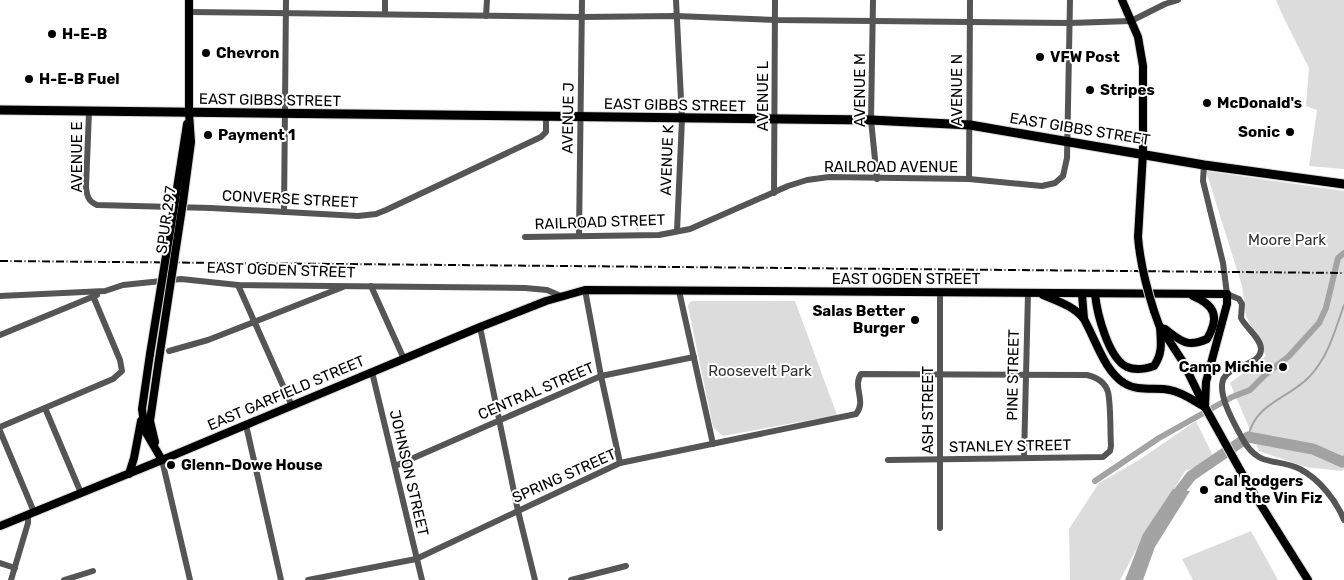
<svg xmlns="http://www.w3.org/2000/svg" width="1344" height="580" font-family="Rubik,sans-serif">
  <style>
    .green { fill: #dcdcdc }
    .water { fill: #a3a3a3 }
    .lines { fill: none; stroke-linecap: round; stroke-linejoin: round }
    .stream { stroke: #a3a3a3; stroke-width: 2 }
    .canal { stroke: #a3a3a3; stroke-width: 6 }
    .river { stroke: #a3a3a3; stroke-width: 11 }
    .major-casing { stroke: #dbdbdb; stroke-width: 10 }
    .highway-casing { stroke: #dbdbdb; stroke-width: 11 }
    .minor { stroke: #555; stroke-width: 6 }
    .major { stroke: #000; stroke-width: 8 }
    .highway { stroke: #000; stroke-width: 9 }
    .rail { stroke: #000; stroke-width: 2; stroke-dasharray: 8 2.5 1 2.5; stroke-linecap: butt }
    .major-bridge-casing { stroke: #dbdbdb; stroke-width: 10; stroke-linecap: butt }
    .major-bridge { stroke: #000; stroke-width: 8 }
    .poi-dot { fill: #000; stroke: #fff; stroke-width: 2 }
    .labels { text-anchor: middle; stroke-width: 4; stroke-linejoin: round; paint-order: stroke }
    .poi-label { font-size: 15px; font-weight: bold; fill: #000; stroke: #fff; text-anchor: start }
    .street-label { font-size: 15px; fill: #000; stroke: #fff }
    .park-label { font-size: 15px; fill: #333; stroke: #fff }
  </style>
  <rect width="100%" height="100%" fill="#fff"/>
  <g class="green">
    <polygon points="1276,0 1344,0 1344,169 1309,166 1317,110 1306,106 1309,68 1282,14"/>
    <polygon points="1206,171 1344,191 1344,470 1341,471 1306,467 1259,451 1230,383 1266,356 1246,316 1242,286"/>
    <polygon points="692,301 795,301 837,415 723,436 713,427 688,306 689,303"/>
    <polygon points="1196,421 1215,460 1185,471 1134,554 1120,580 1070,580 1069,529 1099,483 1139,460"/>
    <polygon points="1251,531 1278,580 1193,580 1182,559"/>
  </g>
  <polygon class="water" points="1173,489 1190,491 1155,547 1143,580 1125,580 1143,534"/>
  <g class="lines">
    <path class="stream" d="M 1248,437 C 1256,402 1287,400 1309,377 C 1328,358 1335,330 1344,305"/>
    <polyline class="canal" points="1095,481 1159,438 1232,397 1250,390 1265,375 1289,356 1319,323 1326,308 1338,258 1344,253"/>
    <polyline class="river" points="1172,501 1191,476 1248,437 1313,449 1342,462 1344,461"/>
    <g class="major-casing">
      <g id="major">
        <polyline points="1122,0 1138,37 1143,66 1143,153 1138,237"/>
        <polyline points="175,201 187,124"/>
        <polyline points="183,202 191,142 189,113 189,0"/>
        <path d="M 1082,294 L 1084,319 L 1087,325 C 1097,344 1106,372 1124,383 C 1138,392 1155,387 1170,390 C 1182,392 1194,401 1205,407"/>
        <path d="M 1095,294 C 1097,313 1108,358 1127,367 C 1136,371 1145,369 1154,366 C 1163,353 1161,342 1160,327"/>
        <path d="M 1043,295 C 1057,301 1074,306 1084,319"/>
        <polyline points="1154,311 1159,325 1183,362 1205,407 1249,486 1308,580"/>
        <path d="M 1165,329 C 1181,341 1187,348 1207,339 C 1220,317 1215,305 1193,296"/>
        <polyline points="150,354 142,409 145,431 162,460"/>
        <polyline points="155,442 150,421 159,359"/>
        <polyline points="129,474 134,458 141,421"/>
        <polyline points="0,526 162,460 480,327 546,301 585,290 1227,294 1227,304 1206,382 1205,407"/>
      </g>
    </g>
    <g class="highway-casing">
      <polyline id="highway" points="0,110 871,120 970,125 1204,165 1344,184"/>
    </g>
    <g class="minor">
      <polyline points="676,0 682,119 677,231"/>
      <polyline points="873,0 871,120 877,179"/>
      <polyline points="189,12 582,17 676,16 776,20 1070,23 1131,21 1165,4 1178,0"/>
      <polyline points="385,14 385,0"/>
      <polyline points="486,16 487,0"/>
      <path d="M 89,112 L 86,187 C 87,196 88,201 97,205 L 211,208 L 358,216 L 376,214 L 386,210 L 541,137 L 546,132 L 546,117"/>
      <path d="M 1204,165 L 1203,181 L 1223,263 L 1227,294 L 1239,299 L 1242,304 L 1241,318 C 1246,328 1261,338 1261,349 C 1261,368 1223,363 1222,385 C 1221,401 1235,425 1242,438 C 1259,469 1275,457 1300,469 C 1319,479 1336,500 1344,520"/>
      <polyline points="969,179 970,0"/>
      <polyline points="774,193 775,0"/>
      <polyline points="284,212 286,0"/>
      <polyline points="579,236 582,0"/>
      <polyline points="525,237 659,235 690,229 788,186 807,180 829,177 969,179 1042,186 1055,183 1063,176 1067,158 1070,0"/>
      <polyline points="238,285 292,406"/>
      <polyline points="371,286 404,359"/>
      <polyline points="585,290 601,376 620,463"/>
      <polyline points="679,291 713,444"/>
      <polyline points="940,293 940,528"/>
      <polyline points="0,296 105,291 123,285 181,279 238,285 525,288 547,290 561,296"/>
      <polyline points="480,327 518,511 535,580"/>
      <polyline points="0,335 97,295"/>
      <polyline points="169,351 208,340 343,287"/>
      <polyline points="372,372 422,580"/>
      <polyline points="45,408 81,493"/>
      <polyline points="246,425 281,580"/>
      <polyline points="0,427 113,379 122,371 120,360 93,296"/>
      <polyline points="0,431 34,512"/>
      <polyline points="1024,458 1028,293"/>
      <polyline points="162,460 190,580"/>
      <polyline points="395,466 601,376 694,357"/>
      <polyline points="0,563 15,568"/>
      <polyline points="11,580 28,523 28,515"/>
      <polyline points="64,580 93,571"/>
      <path d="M 308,580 L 416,559 L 620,463 L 856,414 C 867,401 852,387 861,374 L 1087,375 C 1096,377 1105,382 1108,392 C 1111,406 1110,430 1111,446 L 1110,451 L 1103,457 L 888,460"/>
      <polyline points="571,580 626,566"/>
    </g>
    <use href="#major" class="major"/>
    <use href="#highway" class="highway"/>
    <polyline class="rail" points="0,261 1344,273"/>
    <g class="major-bridge-casing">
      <g id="major-bridge">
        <path d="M 1138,237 C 1140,263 1146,286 1154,311"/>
        <polyline points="150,354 175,201"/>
        <polyline points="159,359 183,202"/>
      </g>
    </g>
    <use href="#major-bridge" class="major-bridge"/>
  </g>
  <g class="poi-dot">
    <circle cx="52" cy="34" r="5"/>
    <circle cx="206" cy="53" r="5"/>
    <circle cx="1040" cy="57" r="5"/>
    <circle cx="29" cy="79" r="5"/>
    <circle cx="1090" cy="90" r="5"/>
    <circle cx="1207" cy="103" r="5"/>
    <circle cx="1290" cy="132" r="5"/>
    <circle cx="208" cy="135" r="5"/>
    <circle cx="915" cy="320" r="5"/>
    <circle cx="1283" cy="367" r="5"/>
    <circle cx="171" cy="465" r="5"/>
    <circle cx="1204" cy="490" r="5"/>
  </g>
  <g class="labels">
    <g class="poi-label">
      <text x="62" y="39">H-E-B</text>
      <text x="216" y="58">Chevron</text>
      <text x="1050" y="62">VFW Post</text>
      <text x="39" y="84">H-E-B Fuel</text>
      <text x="1100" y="95">Stripes</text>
      <text x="1217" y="108">McDonald's</text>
      <text x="1280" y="137" text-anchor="end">Sonic</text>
      <text x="218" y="140">Payment 1</text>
      <text x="905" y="316" text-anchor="end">Salas Better<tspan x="905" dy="17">Burger</tspan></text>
      <text x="1273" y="372" text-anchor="end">Camp Michie</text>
      <text x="181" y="470">Glenn-Dowe House</text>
      <text x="1214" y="486">Cal Rodgers<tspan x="1214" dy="17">and the Vin Fiz</tspan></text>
    </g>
    <g class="street-label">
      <text transform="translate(860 90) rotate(-90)" y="5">AVENUE M</text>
      <text transform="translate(957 90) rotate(-90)" y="5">AVENUE N</text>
      <text transform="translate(763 96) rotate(-90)" y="5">AVENUE L</text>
      <text transform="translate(270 100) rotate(1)" y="5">EAST GIBBS STREET</text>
      <text transform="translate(675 105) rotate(1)" y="5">EAST GIBBS STREET</text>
      <text transform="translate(568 118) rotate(-89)" y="5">AVENUE J</text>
      <text transform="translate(1080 129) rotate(9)" y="5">EAST GIBBS STREET</text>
      <text transform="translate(77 157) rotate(-90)" y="5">AVENUE E</text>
      <text transform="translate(667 160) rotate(-88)" y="5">AVENUE K</text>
      <text x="891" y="172">RAILROAD AVENUE</text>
      <text transform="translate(290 199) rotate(3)" y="5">CONVERSE STREET</text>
      <text transform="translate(166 220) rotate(-82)" y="5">SPUR 297</text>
      <text transform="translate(600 222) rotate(-2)" y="5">RAILROAD STREET</text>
      <text transform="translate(281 270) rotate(2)" y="5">EAST OGDEN STREET</text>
      <text x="906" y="284">EAST OGDEN STREET</text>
      <text transform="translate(1013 375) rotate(-89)" y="5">PINE STREET</text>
      <text transform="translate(536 391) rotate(-23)" y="5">CENTRAL STREET</text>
      <text transform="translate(286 393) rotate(-23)" y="5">EAST GARFIELD STREET</text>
      <text transform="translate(928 410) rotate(-90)" y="5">ASH STREET</text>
      <text transform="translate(1010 446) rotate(-1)" y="5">STANLEY STREET</text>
      <text transform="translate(409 473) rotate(77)" y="5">JOHNSON STREET</text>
      <text transform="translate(564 476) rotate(-24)" y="5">SPRING STREET</text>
    </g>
    <g class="park-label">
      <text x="1287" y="245">Moore Park</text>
      <text x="760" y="376">Roosevelt Park</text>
    </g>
  </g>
</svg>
